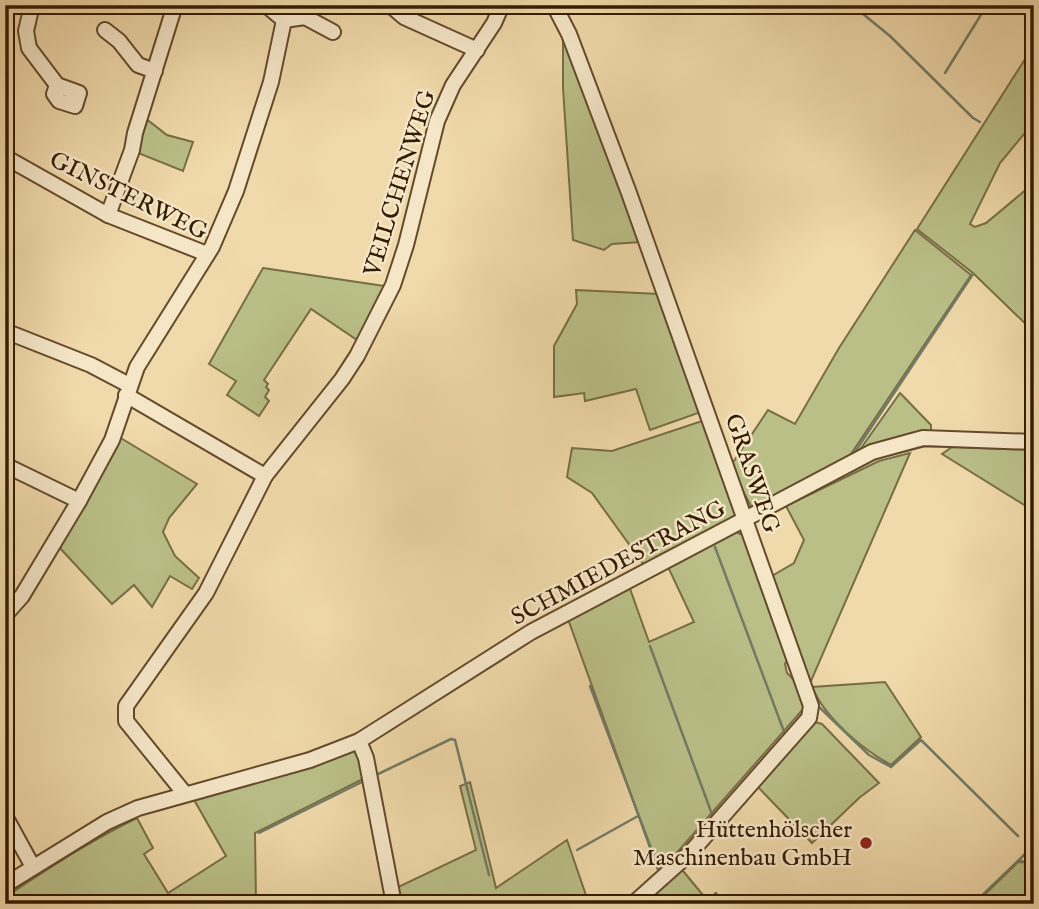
<svg xmlns="http://www.w3.org/2000/svg" width="1039" height="909" font-family="'IM FELL English',serif">
  <style>
    .green { fill: #babf88; stroke: #786e45; stroke-width: 2 }
    .lines { fill: none; stroke-linecap: round; stroke-linejoin: round }
    .stream { stroke: #727b66; stroke-width: 2.5 }
    .minor-casing { stroke: #644b2c; stroke-width: 18 }
    .minor { stroke: #f5e6c8; stroke-width: 14 }
    .poi-dot { fill: #8f2418; stroke: #f5e6c8; stroke-width: 2.5 }
    .labels { text-anchor: middle; stroke-width: 5; stroke-linejoin: round; paint-order: stroke }
    .street-label { font-size: 24px; fill: #351c02; stroke: #f5e6c8 }
    .poi-label { font-size: 24px; fill: #351c02; stroke: #f5e6c8; text-anchor: end }
  </style>
  <rect width="100%" height="100%" fill="#f0d9aa"/>
  <filter id="stains"><feTurbulence type="fractalNoise" baseFrequency=".00286" numOctaves="4"/><feColorMatrix values="0 0 0 0 .2 0 0 0 0 .09 0 0 0 0 .02 0 0 0 .5 -.17"/></filter>
  <radialGradient id="worn" r=".72"><stop offset=".6" stop-color="#630" stop-opacity="0"/><stop offset="1" stop-color="#630" stop-opacity=".3"/></radialGradient>
  <g class="green">
    <polygon points="563,28 640,242 612,244 604,250 573,240 563,88"/>
    <polygon points="1034,45 1034,122 1000,163 970,224 975,227 986,223 1034,183 1034,332 973,273 917,229"/>
    <polygon points="145,118 167,135 193,142 183,171 138,153"/>
    <polygon points="915,230 971,275 849,457 752,508 730,467 768,410 795,424 839,348"/>
    <polygon points="263,268 384,286 388,289 360,342 311,309 264,380 268,384 266,387 269,390 265,397 269,401 259,416 227,395 236,381 209,364"/>
    <polygon points="576,290 659,294 701,412 650,430 636,389 585,401 584,393 554,397 554,346 577,304"/>
    <polygon points="900,393 931,425 931,433 854,458"/>
    <polygon points="705,420 738,516 644,565 592,493 567,477 572,448 612,451"/>
    <polygon points="119,437 197,484 169,518 163,532 175,556 199,578 192,589 170,576 152,607 134,585 112,604 58,546"/>
    <polygon points="952,447 1034,450 1034,511 942,454"/>
    <polygon points="910,453 811,681 808,682 772,576 794,563 804,540 786,506 879,461"/>
    <polygon points="736,532 743,535 789,657 785,664 787,673 796,682 805,707 659,873 568,619 629,586 649,642 694,622 668,567"/>
    <path d="M 885,682 L 921,737 L 891,765 C 862,749 825,718 812,687 Z"/>
    <polygon points="811,721 822,724 879,783 859,798 812,843 756,785"/>
    <path d="M 354,750 L 358,751 L 367,777 L 255,833 L 256,904 L 5,904 L 5,897 C 48,869 91,840 137,818 L 153,848 L 144,854 L 168,893 L 226,856 L 193,798 Z"/>
    <polygon points="470,782 496,888 567,840 589,904 397,904 394,889 476,850 460,786"/>
    <polygon points="1018,862 1034,863 1034,904 975,904"/>
    <polygon points="679,866 707,900 716,893 723,904 637,904"/>
  </g>
  <g class="lines">
    <g class="stream">
      <polyline points="852,5 890,36 973,118 980,122"/>
      <polyline points="945,73 987,5"/>
      <polyline points="853,455 973,274"/>
      <polyline points="790,503 878,458 925,446 977,447"/>
      <polyline points="715,547 786,737"/>
      <polyline points="650,646 713,817"/>
      <polyline points="590,686 660,872"/>
      <polyline points="817,705 869,755 891,767 921,740 1018,836"/>
      <polyline points="374,776 451,739 455,740 489,875"/>
      <polyline points="107,830 129,820"/>
      <polyline points="259,833 366,780"/>
      <polyline points="577,850 638,816"/>
      <polyline points="1018,861 1034,845"/>
      <polyline points="5,895 101,834"/>
      <polyline points="973,904 1018,861 1034,862"/>
    </g>
    <g class="minor-casing">
      <g id="minor">
        <polyline points="32,5 26,31 29,48 57,85 79,93 75,106 59,101 54,94 57,85"/>
        <polyline points="266,5 284,20 305,17 333,32"/>
        <polyline points="390,5 404,17 477,50"/>
        <polyline points="554,5 569,34 629,193 811,706 809,718 691,852 633,904"/>
        <polyline points="105,30 119,41 138,65 155,71"/>
        <polyline points="5,157 108,215 207,254"/>
        <polyline points="108,215 132,150 135,133 175,5"/>
        <polyline points="5,331 91,365 129,385"/>
        <polyline points="126,395 265,476"/>
        <polyline points="5,465 79,501"/>
        <polyline points="5,615 22,596 79,501 112,440 137,367 212,247 236,191 271,82 284,20"/>
        <polyline points="359,741 366,758 394,904"/>
        <polyline points="185,794 126,721 126,706 206,593 265,476 342,379 357,356 393,285 406,245 437,121 453,85 494,23 502,5"/>
        <polyline points="5,816 33,867"/>
        <polyline points="5,885 107,822 138,808 310,760 359,741 531,632 872,452 923,438 1034,442"/>
      </g>
    </g>
    <use href="#minor" class="minor"/>
  </g>
  <circle class="poi-dot" cx="866" cy="843" r="7"/>
  <g class="labels">
    <g class="street-label">
      <text transform="translate(399 183) rotate(-73)" y="8">VEILCHENWEG</text>
      <text transform="translate(129 195) rotate(26)" y="8">GINSTERWEG</text>
      <text transform="translate(753 473) rotate(71)" y="8">GRASWEG</text>
      <text transform="translate(618 562) rotate(-28)" y="8">SCHMIEDESTRANG</text>
    </g>
    <g class="poi-label">
      <text x="852" y="837">Hüttenhölscher<tspan x="852" dy="28">Maschinenbau GmbH</tspan></text>
    </g>
  </g>
  <rect width="1039" height="909" fill="none" stroke="#f0d9aa" stroke-width="28"/>
  <rect x="7" y="7" width="1025" height="895" fill="none" stroke="#351c02" stroke-width="3.5"/>
  <rect x="14" y="14" width="1011" height="881" fill="none" stroke="#351c02" stroke-width="2"/>
  <rect width="100%" height="100%" filter="url(#stains)"/>
  <rect width="100%" height="100%" fill="url(#worn)"/>
</svg>
